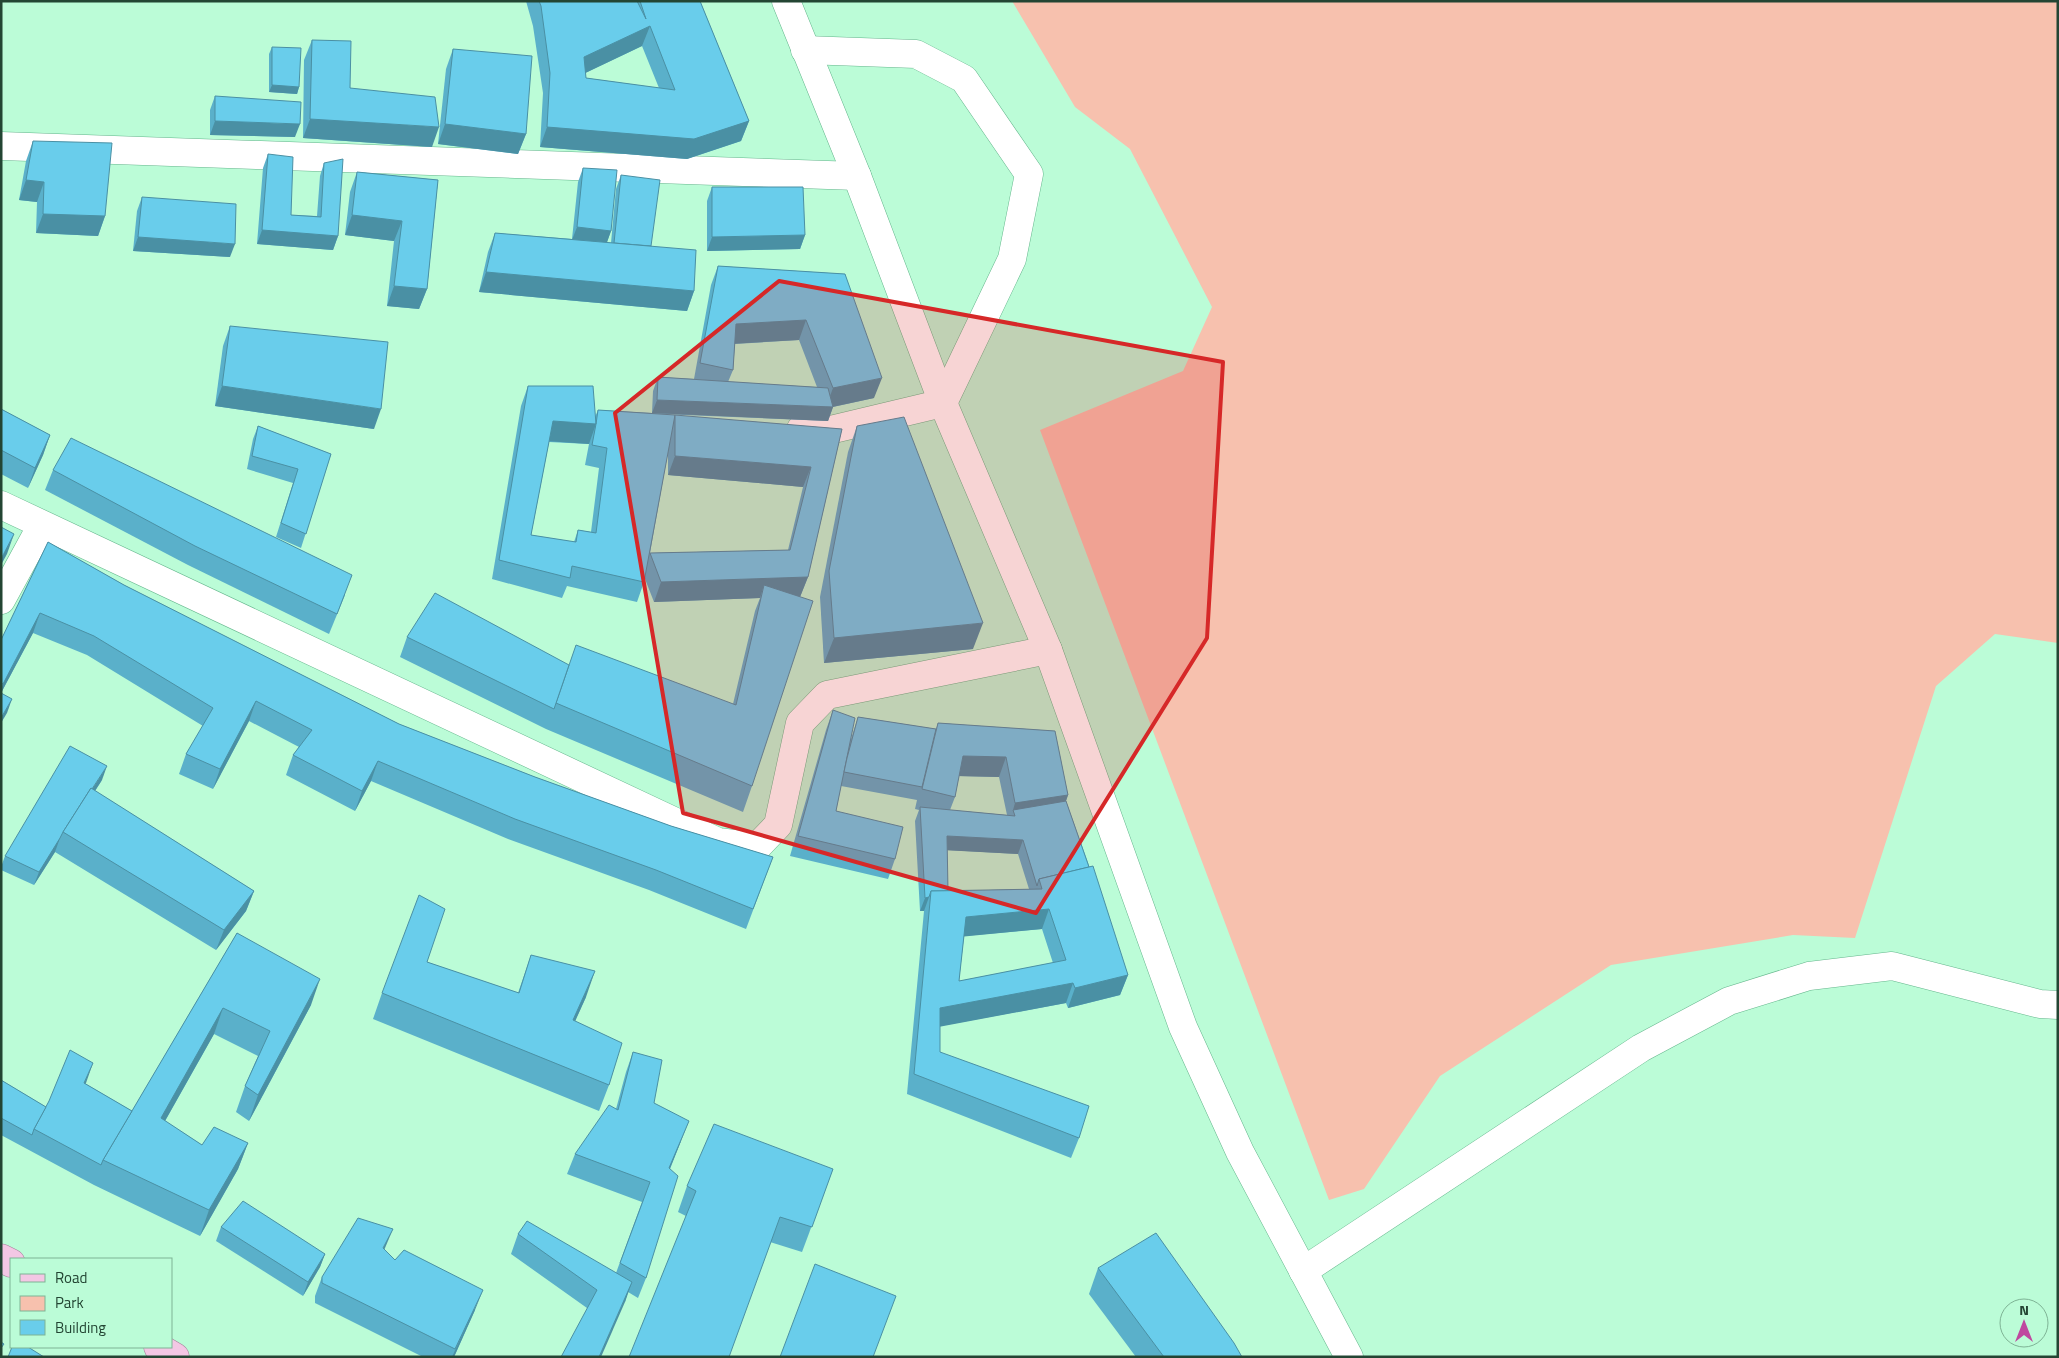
<svg xmlns="http://www.w3.org/2000/svg" width="2059" height="1358" font-family="'Titillium Web',sans-serif">
  <style>
    .green { fill: #f7c1ae }
    .lines { fill: none; stroke-linecap: round; stroke-linejoin: round }
    .minor-casing { stroke: #64b68c; stroke-width: 29 }
    .major-casing { stroke: #a5819a; stroke-width: 29 }
    .minor { stroke: #fff; stroke-width: 28 }
    .major { stroke: #f3c7e4; stroke-width: 28 }
    .wall { fill: #5ab0ca; fill-rule: evenodd }
    .shaded-wall { fill: #4a90a4 }
    .building { fill: #69cdeb; stroke: #4a90a4; fill-rule: evenodd }
    .marked { fill: #d62828; fill-opacity: 0.2; stroke: #d62828; stroke-width: 4; stroke-linejoin: round }
  </style>
  <rect width="100%" height="100%" fill="#bbfcd7"/>
  <polygon class="green" points="1012,1 2058,1 2058,643 1995,634 1936,686 1855,938 1793,935 1611,965 1440,1076 1364,1189 1329,1200 1040,430 1183,371 1212,307 1130,149 1075,107"/>
  <g class="lines">
    <g class="minor-casing">
      <g id="minor">
        <polyline points="786,1 857,176 943,403 1048,650 1183,1027 1240,1152 1349,1357"/>
        <polyline points="1,146 857,176"/>
        <polyline points="801,429 830,430 943,403 1012,259 1029,174 964,79 916,54 805,50"/>
        <polyline points="1,505 718,842 757,847 778,825 800,723 827,695 1048,650"/>
        <polyline points="1,600 42,525"/>
        <polyline points="1303,1271 1641,1048 1729,1001 1809,976 1892,966 2040,1004 2058,1005"/>
      </g>
    </g>
    <g class="major-casing">
      <g id="major">
        <polyline points="1,1258 11,1263"/>
        <polyline points="158,1347 175,1357"/>
      </g>
    </g>
    <use href="#minor" class="minor"/>
    <use href="#major" class="major"/>
  </g>
  <g class="wall">
    <path d="M 526,1 L 700,1 L 749,121 L 741,141 L 687,159 L 540,147 L 543,93 L 533,26 ZM 642,46 L 659,88 L 586,78 L 585,73 Z"/>
    <polygon points="312,40 350,88 432,147 303,138 304,60"/>
    <polygon points="272,47 299,87 297,94 269,92 269,54"/>
    <polygon points="453,49 526,134 518,154 438,144 446,69"/>
    <polygon points="215,96 295,137 210,135 210,110"/>
    <polygon points="33,141 105,216 98,236 36,233 37,202 19,200 26,161"/>
    <polygon points="268,154 291,215 317,216 320,176 324,163 338,236 333,250 257,244 263,168"/>
    <polygon points="583,168 611,231 607,242 611,243 616,189 621,175 651,246 694,291 687,311 479,292 488,252 495,233 572,239 578,182"/>
    <polygon points="357,172 438,180 427,289 419,309 387,306 394,241 345,235 350,192"/>
    <polygon points="712,187 805,235 800,249 707,251 707,201"/>
    <polygon points="142,197 230,257 133,251 137,211"/>
    <path d="M 718,266 L 845,274 L 874,398 L 833,407 L 828,421 L 659,414 L 842,429 L 808,577 L 800,597 L 752,786 L 743,812 L 546,729 L 400,657 L 407,637 L 569,665 L 733,704 L 755,611 L 760,598 L 654,602 L 645,579 L 637,602 L 567,586 L 562,598 L 492,579 L 521,406 L 528,386 L 595,417 L 598,410 L 652,413 L 653,391 L 658,377 L 694,379 L 711,285 ZM 799,340 L 817,387 L 728,382 L 733,370 L 735,344 ZM 549,442 L 589,444 L 585,465 L 599,468 L 591,532 L 578,530 L 574,542 L 531,535 ZM 668,452 L 668,475 L 803,487 L 788,550 L 650,553 Z"/>
    <polygon points="230,326 374,429 215,406 223,346"/>
    <polygon points="1,409 50,435 43,455 28,488 1,474"/>
    <polygon points="258,426 331,454 301,548 276,537 293,483 247,469 253,439"/>
    <polygon points="857,426 973,649 824,663 820,597 848,452"/>
    <polygon points="53,470 345,595 329,634 188,565 45,490"/>
    <polygon points="48,542 124,585 399,724 535,777 671,826 773,857 746,929 649,890 508,839 371,781 355,811 286,775 293,755 299,747 249,721 213,789 179,774 186,754 203,726 87,655 33,633 1,693 1,640"/>
    <path d="M 833,710 L 851,739 L 858,717 L 936,729 L 938,723 L 1055,731 L 1068,795 L 1066,801 L 1128,975 L 1120,995 L 1068,1008 L 1066,1003 L 940,1026 L 940,1052 L 1079,1138 L 1071,1158 L 907,1094 L 924,911 L 920,911 L 915,821 L 919,810 L 915,809 L 917,800 L 841,786 L 836,811 L 895,859 L 888,879 L 790,856 L 826,730 ZM 959,776 L 999,777 L 1007,815 L 950,810 L 955,797 ZM 947,850 L 1018,854 L 1029,889 L 948,891 ZM 1042,929 L 1053,963 L 959,981 L 964,936 Z"/>
    <polygon points="102,780 95,791 254,891 246,911 216,950 55,852 34,885 1,870 1,867 5,856"/>
    <polygon points="237,933 311,1005 249,1121 236,1112 245,1086 258,1056 214,1034 165,1121 202,1145 248,1143 238,1169 200,1236 94,1185 1,1135 1,1080 46,1107 86,1084 132,1111"/>
    <polygon points="531,955 586,997 575,1021 609,1085 599,1111 373,1019 382,993 427,962 518,993"/>
    <polygon points="633,1052 654,1103 681,1141 670,1169 646,1278 638,1298 628,1292 625,1302 587,1308 511,1254 518,1234 616,1273 642,1202 567,1174 575,1154 616,1109 626,1072"/>
    <polygon points="833,1169 802,1252 686,1216 678,1212 687,1186"/>
    <polygon points="221,1227 325,1254 320,1267 303,1296 216,1241"/>
    <polygon points="385,1250 395,1260 475,1310 454,1357 423,1357 315,1303 315,1296 322,1277"/>
    <polygon points="1098,1268 1242,1357 1136,1357 1089,1294"/>
  </g>
  <g class="shaded-wall">
    <polygon points="650,26 642,46 577,77 584,57"/>
    <polygon points="272,85 299,87 297,94 269,92"/>
    <polygon points="310,119 439,127 432,147 303,138"/>
    <polygon points="215,121 300,124 295,137 210,135"/>
    <polygon points="749,121 741,141 687,159 540,147 547,127"/>
    <polygon points="445,124 526,134 518,154 438,144"/>
    <polygon points="26,180 44,182 37,202 19,200"/>
    <polygon points="43,214 105,216 98,236 36,233"/>
    <polygon points="352,215 402,221 394,241 345,235"/>
    <polygon points="577,227 611,231 606,245 572,240"/>
    <polygon points="262,230 338,236 333,250 257,244"/>
    <polygon points="805,235 800,249 707,251 712,237"/>
    <polygon points="138,237 235,244 230,257 133,251"/>
    <polygon points="486,272 694,291 687,311 479,292"/>
    <polygon points="394,286 427,289 419,309 387,306"/>
    <polygon points="806,320 799,340 729,344 736,324"/>
    <polygon points="882,378 874,398 832,407 833,407 828,421 652,413 657,400 826,407 833,388"/>
    <polygon points="222,386 381,409 374,429 215,406"/>
    <polygon points="553,421 596,424 589,444 546,441"/>
    <polygon points="50,435 43,455 28,488 35,468"/>
    <polygon points="675,456 811,467 803,487 668,475"/>
    <polygon points="14,534 7,554 1,565 1,559"/>
    <polygon points="808,577 800,597 764,585 760,598 654,602 661,582"/>
    <polygon points="40,613 33,633 1,693 1,689 3,684"/>
    <polygon points="983,623 973,649 824,663 834,638"/>
    <polygon points="12,699 7,713 1,723 1,718"/>
    <polygon points="256,701 249,721 213,789 220,769"/>
    <polygon points="963,756 1006,757 999,777 956,776"/>
    <polygon points="378,761 371,781 355,811 362,791"/>
    <polygon points="107,766 102,780 67,834 64,833"/>
    <polygon points="1068,795 1061,815 1015,816 1013,810 1015,803"/>
    <polygon points="947,836 1023,840 1018,854 942,850"/>
    <polygon points="60,838 55,852 34,885 39,872"/>
    <polygon points="254,891 246,911 216,950 224,930"/>
    <polygon points="929,897 924,911 920,911 925,898"/>
    <polygon points="1049,909 1042,929 959,937 966,917"/>
    <polygon points="595,971 586,997 564,1046 573,1020"/>
    <polygon points="1128,975 1120,995 1068,1008 1075,988"/>
    <polygon points="320,979 311,1005 249,1121 258,1095"/>
    <polygon points="1073,983 1066,1003 933,1028 940,1008"/>
    <polygon points="223,1008 214,1034 152,1144 161,1118"/>
    <polygon points="93,1063 86,1083 76,1103 84,1083"/>
    <polygon points="689,1121 681,1141 662,1188 669,1168"/>
    <polygon points="248,1143 238,1169 200,1236 209,1210"/>
    <polygon points="393,1229 385,1248 376,1268 383,1248"/>
    <polygon points="325,1254 320,1267 303,1296 308,1282"/>
    <polygon points="632,1282 625,1302 601,1357 599,1357"/>
    <polygon points="483,1290 475,1310 454,1357 452,1357"/>
  </g>
  <g class="building">
    <path d="M 539,1 L 637,1 L 646,19 L 640,1 L 700,1 L 749,121 L 694,139 L 547,127 L 550,73 L 541,6 ZM 650,26 L 675,90 L 586,78 L 584,57 Z"/>
    <polygon points="312,40 351,41 350,88 435,97 439,127 310,119"/>
    <polygon points="272,47 301,48 299,87 272,85"/>
    <polygon points="453,49 532,56 526,134 445,124"/>
    <polygon points="215,96 301,102 300,124 215,121"/>
    <polygon points="33,141 112,143 105,216 43,214 44,182 26,180"/>
    <polygon points="268,154 293,157 291,215 321,217 324,163 343,159 338,236 262,230"/>
    <polygon points="583,168 617,170 611,231 577,227"/>
    <polygon points="357,172 438,180 427,289 394,286 402,221 352,215"/>
    <polygon points="621,175 660,180 651,246 614,243"/>
    <polygon points="712,187 803,187 805,235 712,237"/>
    <polygon points="142,197 236,204 235,244 138,237"/>
    <polygon points="495,233 696,250 694,291 486,272"/>
    <polygon points="718,266 845,274 882,378 833,388 806,320 736,324 733,370 700,363"/>
    <polygon points="230,326 388,342 381,409 222,386"/>
    <polygon points="658,377 828,388 833,407 657,400"/>
    <path d="M 528,386 L 593,386 L 596,424 L 598,410 L 675,415 L 644,582 L 572,566 L 570,578 L 499,560 ZM 553,421 L 596,424 L 592,445 L 607,448 L 596,533 L 578,530 L 576,542 L 531,535 Z"/>
    <polygon points="1,409 50,435 35,468 1,450"/>
    <polygon points="675,415 842,429 808,577 661,582 650,553 790,550 811,467 675,456"/>
    <polygon points="904,417 983,623 834,638 829,571 857,426"/>
    <polygon points="258,426 331,454 306,534 281,523 298,469 252,456"/>
    <polygon points="71,438 352,575 337,614 195,546 53,470"/>
    <polygon points="1,527 14,534 1,559"/>
    <polygon points="48,542 124,585 399,724 535,777 671,826 773,857 753,909 656,870 515,819 378,761 362,791 293,755 312,730 256,701 220,769 186,754 213,708 94,636 40,613 3,684 1,683 1,640"/>
    <polygon points="764,585 813,601 752,786 556,703 576,645 736,705"/>
    <polygon points="435,593 569,665 554,709 407,637"/>
    <polygon points="1,693 12,699 1,718"/>
    <polygon points="833,710 855,718 836,811 903,827 895,859 798,836"/>
    <polygon points="858,717 936,729 922,787 844,772 847,758"/>
    <polygon points="938,723 1055,731 1068,795 1015,803 1006,757 963,756 955,797 922,789"/>
    <polygon points="70,746 107,766 92,789 91,788 63,832 60,838 39,872 5,856"/>
    <polygon points="91,788 254,891 224,930 63,832"/>
    <polygon points="1066,801 1089,867 1039,879 1037,886 1023,840 947,836 948,891 931,891 929,897 925,898 920,807 1015,816 1013,810"/>
    <path d="M 1093,866 L 1128,975 L 1075,988 L 1073,983 L 940,1008 L 940,1052 L 1089,1106 L 1079,1138 L 914,1074 L 931,891 L 1042,889 L 1039,879 ZM 1049,909 L 1066,960 L 959,981 L 966,917 Z"/>
    <polygon points="419,895 445,909 427,962 519,993 531,955 595,971 573,1020 622,1043 609,1085 382,993"/>
    <polygon points="237,933 320,979 258,1095 245,1086 270,1031 223,1008 161,1118 202,1145 214,1127 248,1143 209,1210 103,1160"/>
    <polygon points="70,1050 93,1063 84,1083 132,1111 103,1160 101,1165 34,1129 49,1101"/>
    <polygon points="633,1052 662,1060 654,1103 689,1121 669,1168 678,1176 646,1278 620,1263 650,1182 575,1154 609,1105 618,1110"/>
    <polygon points="1,1080 46,1107 34,1129 32,1135 1,1118"/>
    <polygon points="714,1124 833,1169 812,1227 780,1217 729,1357 629,1357 696,1191 687,1186"/>
    <polygon points="243,1201 325,1254 308,1282 221,1227"/>
    <polygon points="358,1218 393,1229 383,1248 395,1260 404,1250 483,1290 455,1349 322,1283 322,1277"/>
    <polygon points="527,1221 632,1282 599,1357 561,1357 597,1290 518,1234"/>
    <polygon points="1156,1233 1234,1343 1242,1357 1164,1357 1098,1268"/>
    <polygon points="815,1264 896,1296 873,1357 780,1357"/>
    <polygon points="1,1342 4,1344 1,1348"/>
    <polygon points="12,1347 28,1347 44,1357 8,1357"/>
  </g>
  <path class="marked" d="M 779,281 L 1223,362 L 1207,638 L 1036,913 L 683,813 L 615,413 Z"/>
  <rect width="2059" height="1358" fill="none" stroke="#234533" stroke-width="5"/>
  <rect x="10" y="1258" width="162" height="90" fill="#bbfcd7" stroke="#7eb395"/>
  <rect x="20" y="1274" width="25" height="8" fill="#f3c7e4" stroke="#7eb395"/>
  <text x="55" y="1283" font-size="15" fill="#234533">Road</text>
  <rect x="20" y="1296" width="25" height="15" fill="#f7c1ae" stroke="#7eb395"/>
  <text x="55" y="1308" font-size="15" fill="#234533">Park</text>
  <rect x="20" y="1320" width="25" height="15" fill="#69cdeb" stroke="#7eb395"/>
  <text x="55" y="1333" font-size="15" fill="#234533">Building</text>
  <g transform="translate(2024 1323)"><circle r="24" fill="#bbfcd7" stroke="#7eb395"/>
  <path d="M0-4L9 19L0 12L-9 19Z" fill="#bf489f"/>
  <text y="-8" font-size="14" font-weight="bold" text-anchor="middle" fill="#234533">N</text>
  </g>
</svg>
